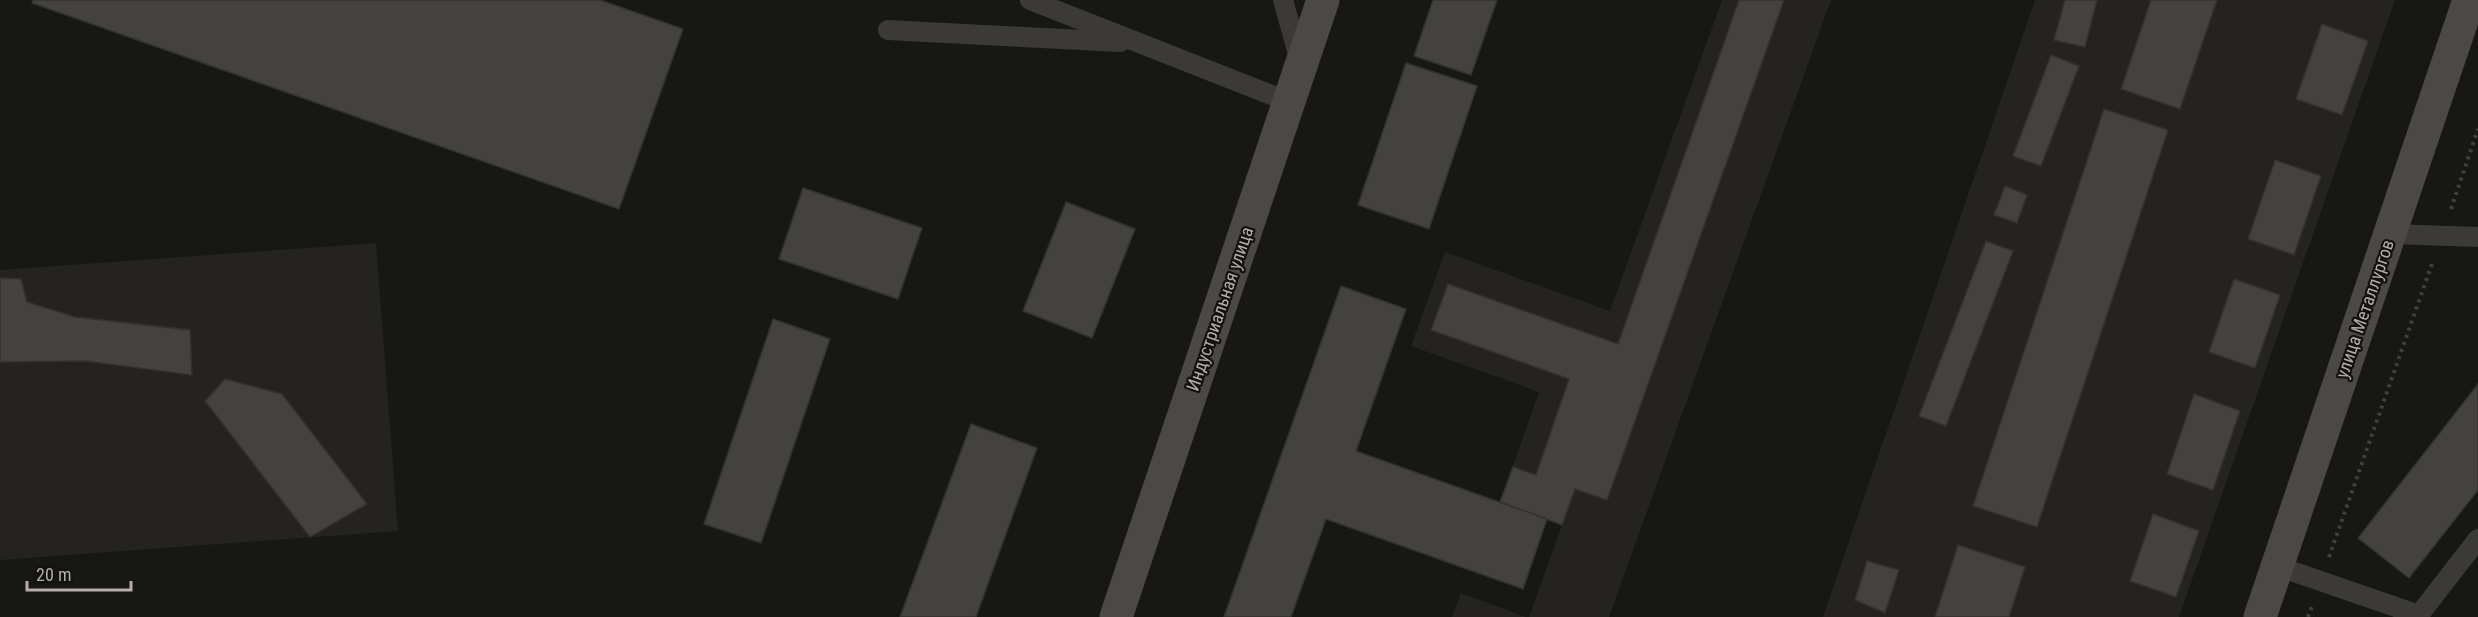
<svg xmlns="http://www.w3.org/2000/svg" width="2478" height="617" font-family="'Roboto Condensed',sans-serif">
  <style>
    .built { fill: #242322 }
    .building { fill: #444240; stroke: #333230; stroke-width: 1.5 }
    .lines { fill: none; stroke-linecap: round; stroke-linejoin: round }
    .path { stroke: #433f3d; stroke-width: 4; stroke-dasharray: 3 4.5; stroke-linecap: butt }
    .lane { stroke: #3c3a37; stroke-width: 20 }
    .secondary { stroke: #4c4845; stroke-width: 33 }
    .labels { text-anchor: middle; stroke-width: 4.5; stroke-linejoin: round; paint-order: stroke }
    .street-label { font-size: 18px; fill: #b6ada9; stroke: #121211 }
  </style>
  <rect width="100%" height="100%" fill="#171716"/>
  <g class="built">
    <polygon points="1722,0 1831,0 1609,617 1529,617 1562,525 1500,502 1539,392 1411,346 1445,252 1610,311"/>
    <polygon points="2035,0 2395,0 2179,617 1823,617"/>
    <polygon points="376,243 398,531 0,560 0,270"/>
    <polygon points="1461,593 1526,617 1452,617"/>
  </g>
  <g class="building">
    <polygon points="33,0 600,0 683,29 619,209 32,3"/>
    <polygon points="1433,0 1497,0 1471,75 1414,56"/>
    <polygon points="1739,0 1784,0 1607,500 1575,489 1562,525 1500,502 1513,467 1536,475 1569,379 1431,330 1448,284 1618,344"/>
    <polygon points="2065,0 2097,0 2085,47 2054,40"/>
    <polygon points="2151,0 2217,0 2180,109 2121,89"/>
    <polygon points="2322,24 2368,41 2342,115 2296,99"/>
    <polygon points="2051,55 2079,66 2041,166 2013,156"/>
    <polygon points="1406,63 1477,86 1429,229 1358,205"/>
    <polygon points="2104,109 2168,130 2037,527 1973,506"/>
    <polygon points="2275,160 2321,176 2294,255 2248,239"/>
    <polygon points="2005,186 2027,195 2017,223 1994,215"/>
    <polygon points="803,188 922,228 898,299 779,259"/>
    <polygon points="1066,202 1135,229 1092,338 1023,311"/>
    <polygon points="1986,241 2013,251 1946,426 1919,416"/>
    <polygon points="0,278 21,279 27,302 75,317 190,330 192,375 85,361 0,362"/>
    <polygon points="2234,279 2280,295 2255,368 2209,352"/>
    <polygon points="1341,286 1406,309 1356,451 1547,519 1523,589 1326,519 1291,617 1224,617"/>
    <polygon points="773,319 830,339 761,543 704,524"/>
    <polygon points="225,379 282,394 367,504 310,537 205,401"/>
    <polygon points="2478,384 2478,490 2409,578 2358,538"/>
    <polygon points="2194,394 2240,411 2213,490 2167,474"/>
    <polygon points="971,424 1037,448 976,617 900,617"/>
    <polygon points="2153,514 2199,531 2176,597 2130,581"/>
    <polygon points="1958,545 2025,567 2009,617 1935,617"/>
    <polygon points="1867,561 1899,570 1885,613 1855,600"/>
  </g>
  <g class="lines">
    <g class="path">
      <polyline points="2451,209 2478,129"/>
      <polyline points="2329,557 2433,261"/>
      <polyline points="2308,617 2312,606"/>
    </g>
    <g class="lane">
      <polyline points="1030,0 1289,102"/>
      <polyline points="1283,0 1300,61"/>
      <polyline points="888,30 1120,42"/>
      <polyline points="2391,234 2478,237"/>
      <polyline points="2277,566 2419,615"/>
      <polyline points="2420,617 2419,615 2478,539"/>
    </g>
    <g class="secondary">
      <polyline points="1116,617 1323,0"/>
      <polyline points="2260,617 2469,0"/>
    </g>
  </g>
  <g class="labels">
    <g class="street-label">
      <text transform="translate(1220 309) rotate(-71)" y="6">Индустриальная улица</text>
      <text transform="translate(2365 309) rotate(-71)" y="6">улица Металлургов</text>
    </g>
  </g>
  <path d="M27 581v9h104v-9" fill="none" stroke="#b6ada9" stroke-width="3"/>
  <text x="36" y="581" font-size="18" fill="#b6ada9" stroke="#121211" stroke-width="4.5" paint-order="stroke">20 m</text>
</svg>
